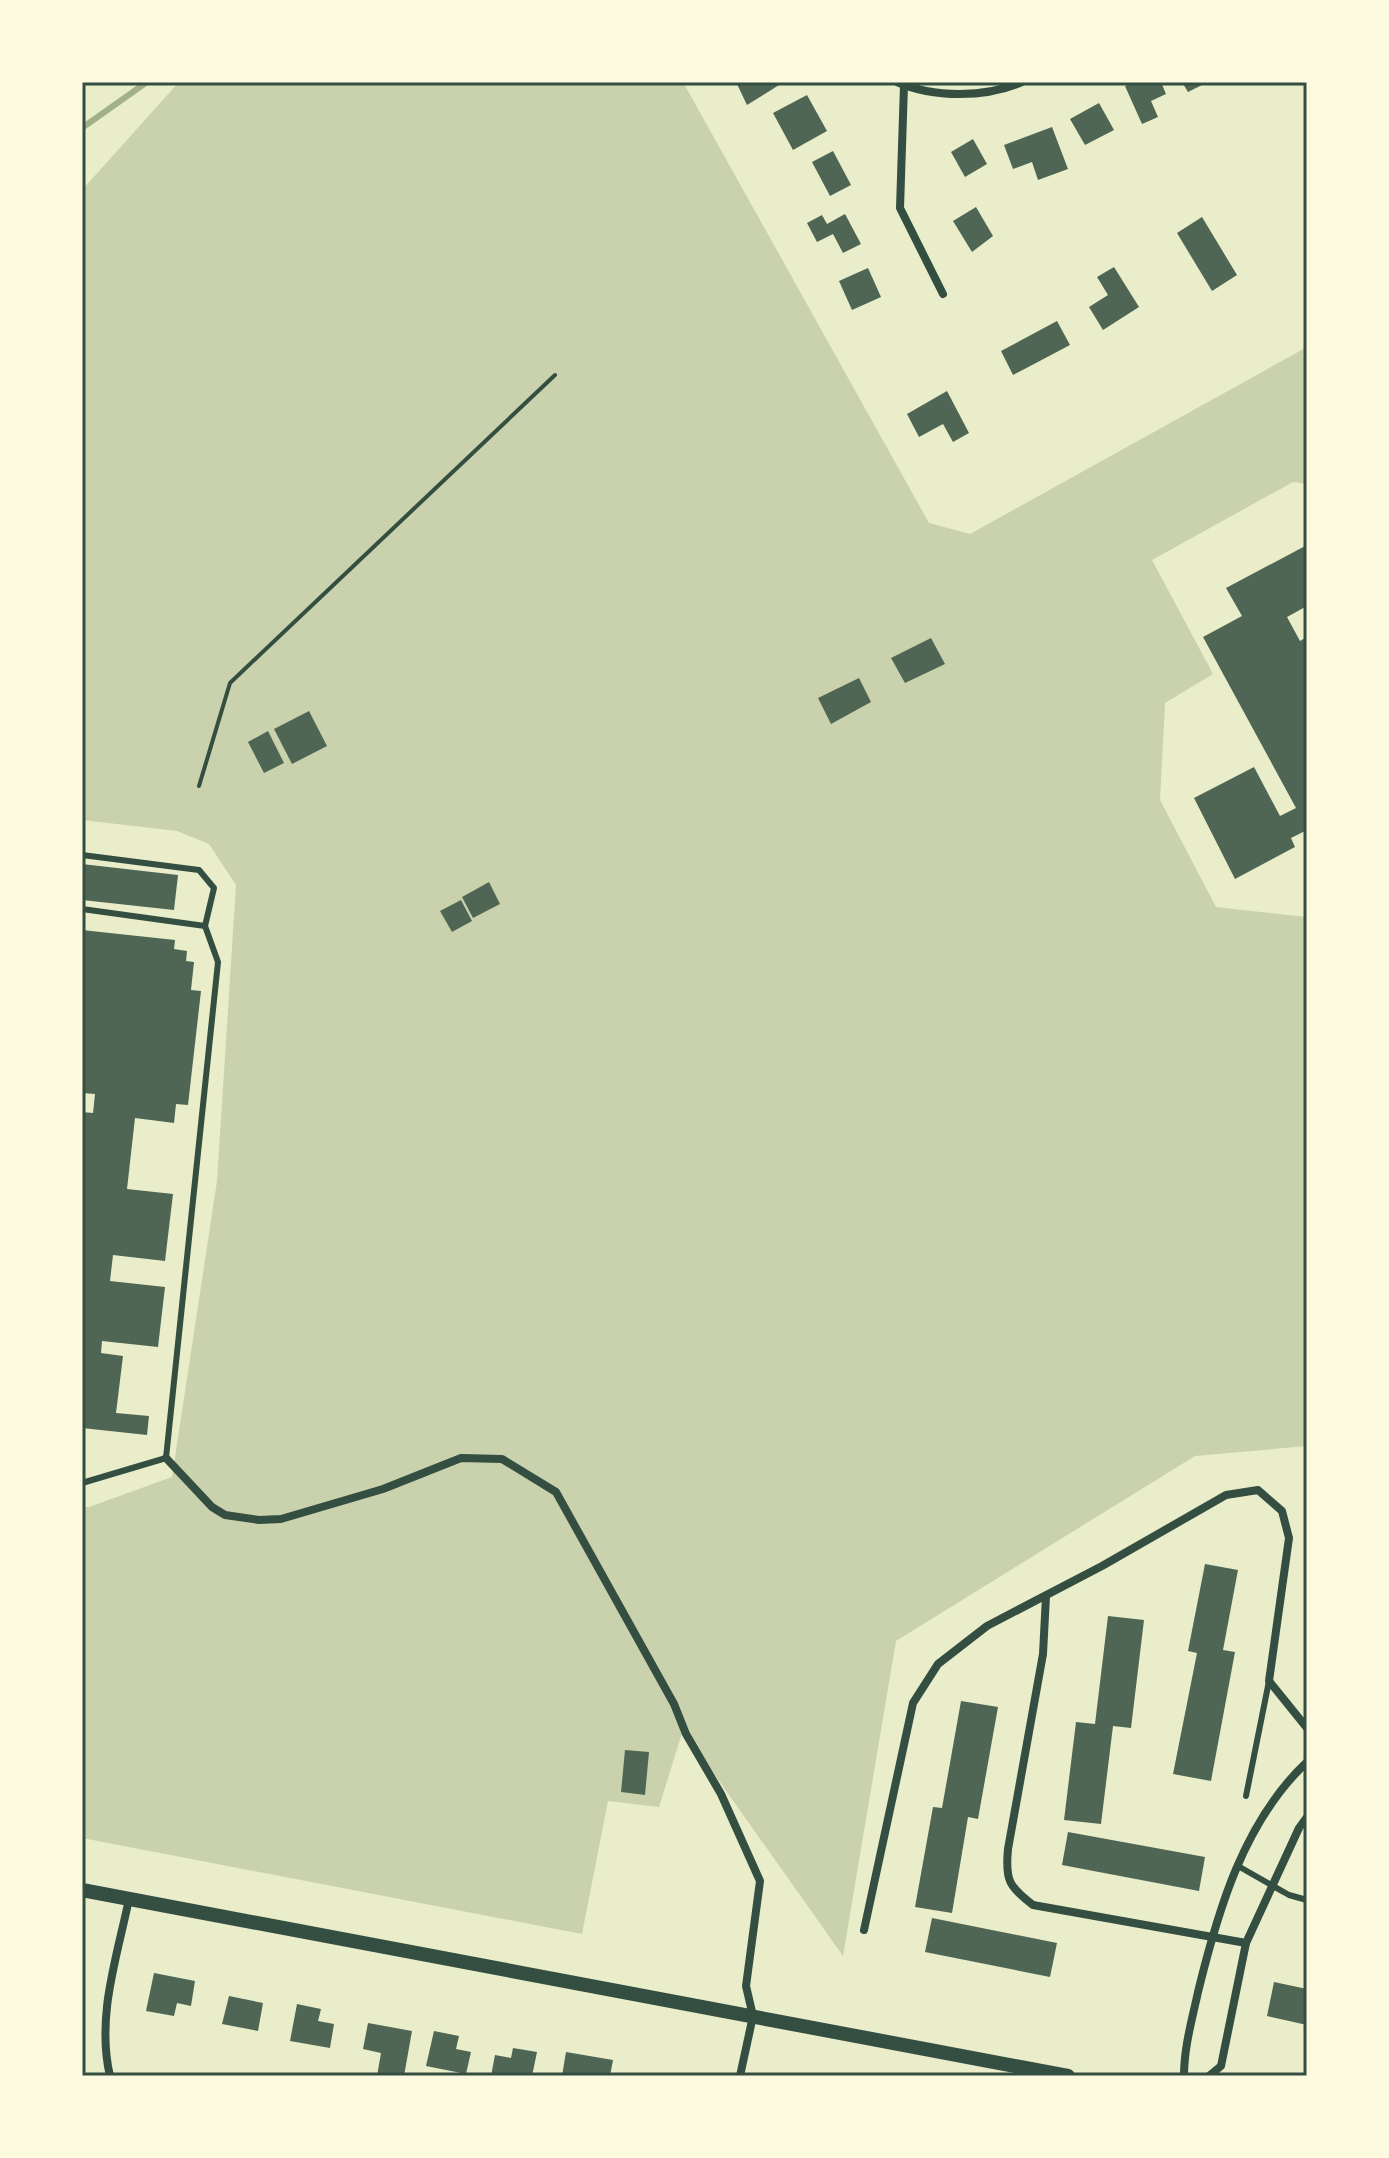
<svg xmlns="http://www.w3.org/2000/svg" width="1389" height="2158" font-family="'IBM Plex Sans',sans-serif">
  <style>
    .green { fill: #cad2ad }
    .lines { fill: none; stroke-linecap: round; stroke-linejoin: round }
    .stream { stroke: #a3b18a; stroke-width: 6 }
    .building { fill: #4f6655 }
    .path { stroke: #344e41; stroke-width: 4 }
    .service { stroke: #344e41; stroke-width: 6 }
    .minor { stroke: #344e41; stroke-width: 8 }
    .tertiary { stroke: #344e41; stroke-width: 14 }
    .neatline { fill: none; stroke: #344e41; stroke-width: 3 }
  </style>
  <rect width="100%" height="100%" fill="#e9edc9"/>
  <polygon class="green" points="179,82 683,82 929,523 970,534 1307,347 1307,484 1293,482 1152,560 1213,674 1165,703 1160,800 1216,907 1307,917 1307,1446 1195,1456 896,1641 843,1956 683,1730 659,1807 608,1801 582,1934 82,1838 82,1507 89,1507 172,1477 217,1181 236,885 209,844 177,831 82,820 82,190"/>
  <g class="lines">
    <polyline class="stream" points="82,128 147,82"/>
  </g>
  <g class="building">
    <polygon points="736,82 777,82 779,85 747,105"/>
    <polygon points="1135,82 1161,82 1166,94 1151,101 1158,117 1142,124 1125,86"/>
    <polygon points="1182,82 1208,82 1188,92"/>
    <polygon points="807,95 827,131 793,150 773,113"/>
    <polygon points="1099,103 1114,130 1085,145 1070,119"/>
    <polygon points="1052,127 1068,169 1038,180 1032,162 1013,169 1004,145"/>
    <polygon points="973,139 987,164 965,177 951,152"/>
    <polygon points="833,151 851,185 830,196 812,162"/>
    <polygon points="976,207 993,236 972,252 953,221"/>
    <polygon points="845,214 861,244 843,253 833,234 817,242 807,223 822,215 827,224"/>
    <polygon points="1202,217 1237,275 1212,291 1177,233"/>
    <polygon points="1114,267 1139,307 1103,330 1089,307 1108,295 1097,277"/>
    <polygon points="868,268 881,297 852,310 839,281"/>
    <polygon points="1057,321 1070,345 1013,375 1001,351"/>
    <polygon points="947,391 969,433 953,442 943,424 919,437 907,414"/>
    <polygon points="1307,545 1307,606 1287,617 1300,641 1307,637 1307,830 1291,838 1295,847 1235,879 1194,798 1254,767 1280,816 1296,808 1203,637 1242,616 1226,588"/>
    <polygon points="931,638 945,664 905,683 891,658"/>
    <polygon points="859,678 871,702 831,724 818,698"/>
    <polygon points="309,711 327,746 292,764 274,729"/>
    <polygon points="268,731 284,763 264,773 248,742"/>
    <polygon points="82,864 178,875 174,910 82,900"/>
    <polygon points="489,882 500,904 473,918 462,897"/>
    <polygon points="461,900 472,921 452,932 440,911"/>
    <polygon points="82,930 175,940 174,949 187,951 186,961 194,962 191,990 201,991 188,1105 176,1104 174,1123 135,1118 127,1189 173,1194 165,1261 113,1255 110,1281 165,1287 158,1347 102,1341 101,1353 123,1356 116,1413 149,1416 147,1435 82,1428 82,1112 93,1113 95,1094 82,1093"/>
    <polygon points="1205,1564 1238,1570 1223,1650 1235,1652 1211,1781 1173,1774 1197,1653 1188,1651"/>
    <polygon points="1108,1616 1144,1620 1131,1728 1113,1726 1101,1824 1064,1820 1076,1722 1095,1724"/>
    <polygon points="961,1701 998,1707 978,1819 968,1817 952,1913 915,1907 933,1807 942,1808"/>
    <polygon points="625,1750 649,1752 645,1795 621,1792"/>
    <polygon points="1068,1832 1205,1857 1199,1891 1062,1865"/>
    <polygon points="932,1918 1057,1943 1050,1977 925,1952"/>
    <polygon points="154,1973 195,1981 191,2006 177,2003 174,2016 146,2011"/>
    <polygon points="1274,1982 1307,1989 1307,2025 1267,2016"/>
    <polygon points="229,1996 263,2003 258,2031 222,2024"/>
    <polygon points="297,2004 321,2009 318,2021 334,2024 330,2048 290,2041"/>
    <polygon points="368,2023 412,2031 404,2076 377,2076 381,2053 363,2049"/>
    <polygon points="434,2031 459,2036 456,2049 471,2052 466,2074 426,2066"/>
    <polygon points="513,2048 537,2052 532,2076 491,2076 495,2055 511,2058"/>
    <polygon points="566,2052 613,2060 610,2076 562,2076"/>
  </g>
  <g class="lines">
    <polyline class="path" points="199,786 230,683 555,375"/>
    <g class="service">
      <polyline points="82,855 199,870 214,888 205,926 82,909"/>
      <polyline points="82,1483 166,1458 218,962 205,926"/>
      <polyline points="1246,1796 1269,1681"/>
      <polyline points="1238,1866 1289,1895 1307,1900"/>
    </g>
    <g class="minor">
      <path d="M 897,82 C 933,98 986,98 1022,82"/>
      <polyline points="904,85 900,208 943,294"/>
      <polyline points="166,1458 212,1507 225,1515 259,1520 281,1519 383,1489 461,1458 502,1459 556,1492 674,1704 686,1734 721,1794 760,1881 746,1986 753,2016 740,2076"/>
      <path d="M 1046,1596 L 1043,1654 L 1008,1849 C 1005,1880 1009,1887 1033,1905 L 1246,1943"/>
      <polyline points="864,1930 913,1703 938,1664 987,1626 1102,1566 1226,1495 1258,1490 1282,1511 1289,1538 1269,1681 1307,1728"/>
      <path d="M 110,2076 C 96,2017 117,1957 129,1899"/>
      <path d="M 1184,2076 C 1184,2047 1192,2020 1198,1992 C 1218,1910 1244,1821 1307,1762"/>
      <polyline points="1209,2076 1221,2066 1246,1943 1299,1828 1307,1817"/>
    </g>
    <polyline class="tertiary" points="82,1890 1068,2076"/>
  </g>
  <rect width="1389" height="2158" fill="none" stroke="#fefae0" stroke-width="168"/>
  <rect x="84" y="84" width="1221" height="1990" class="neatline"/>
</svg>
